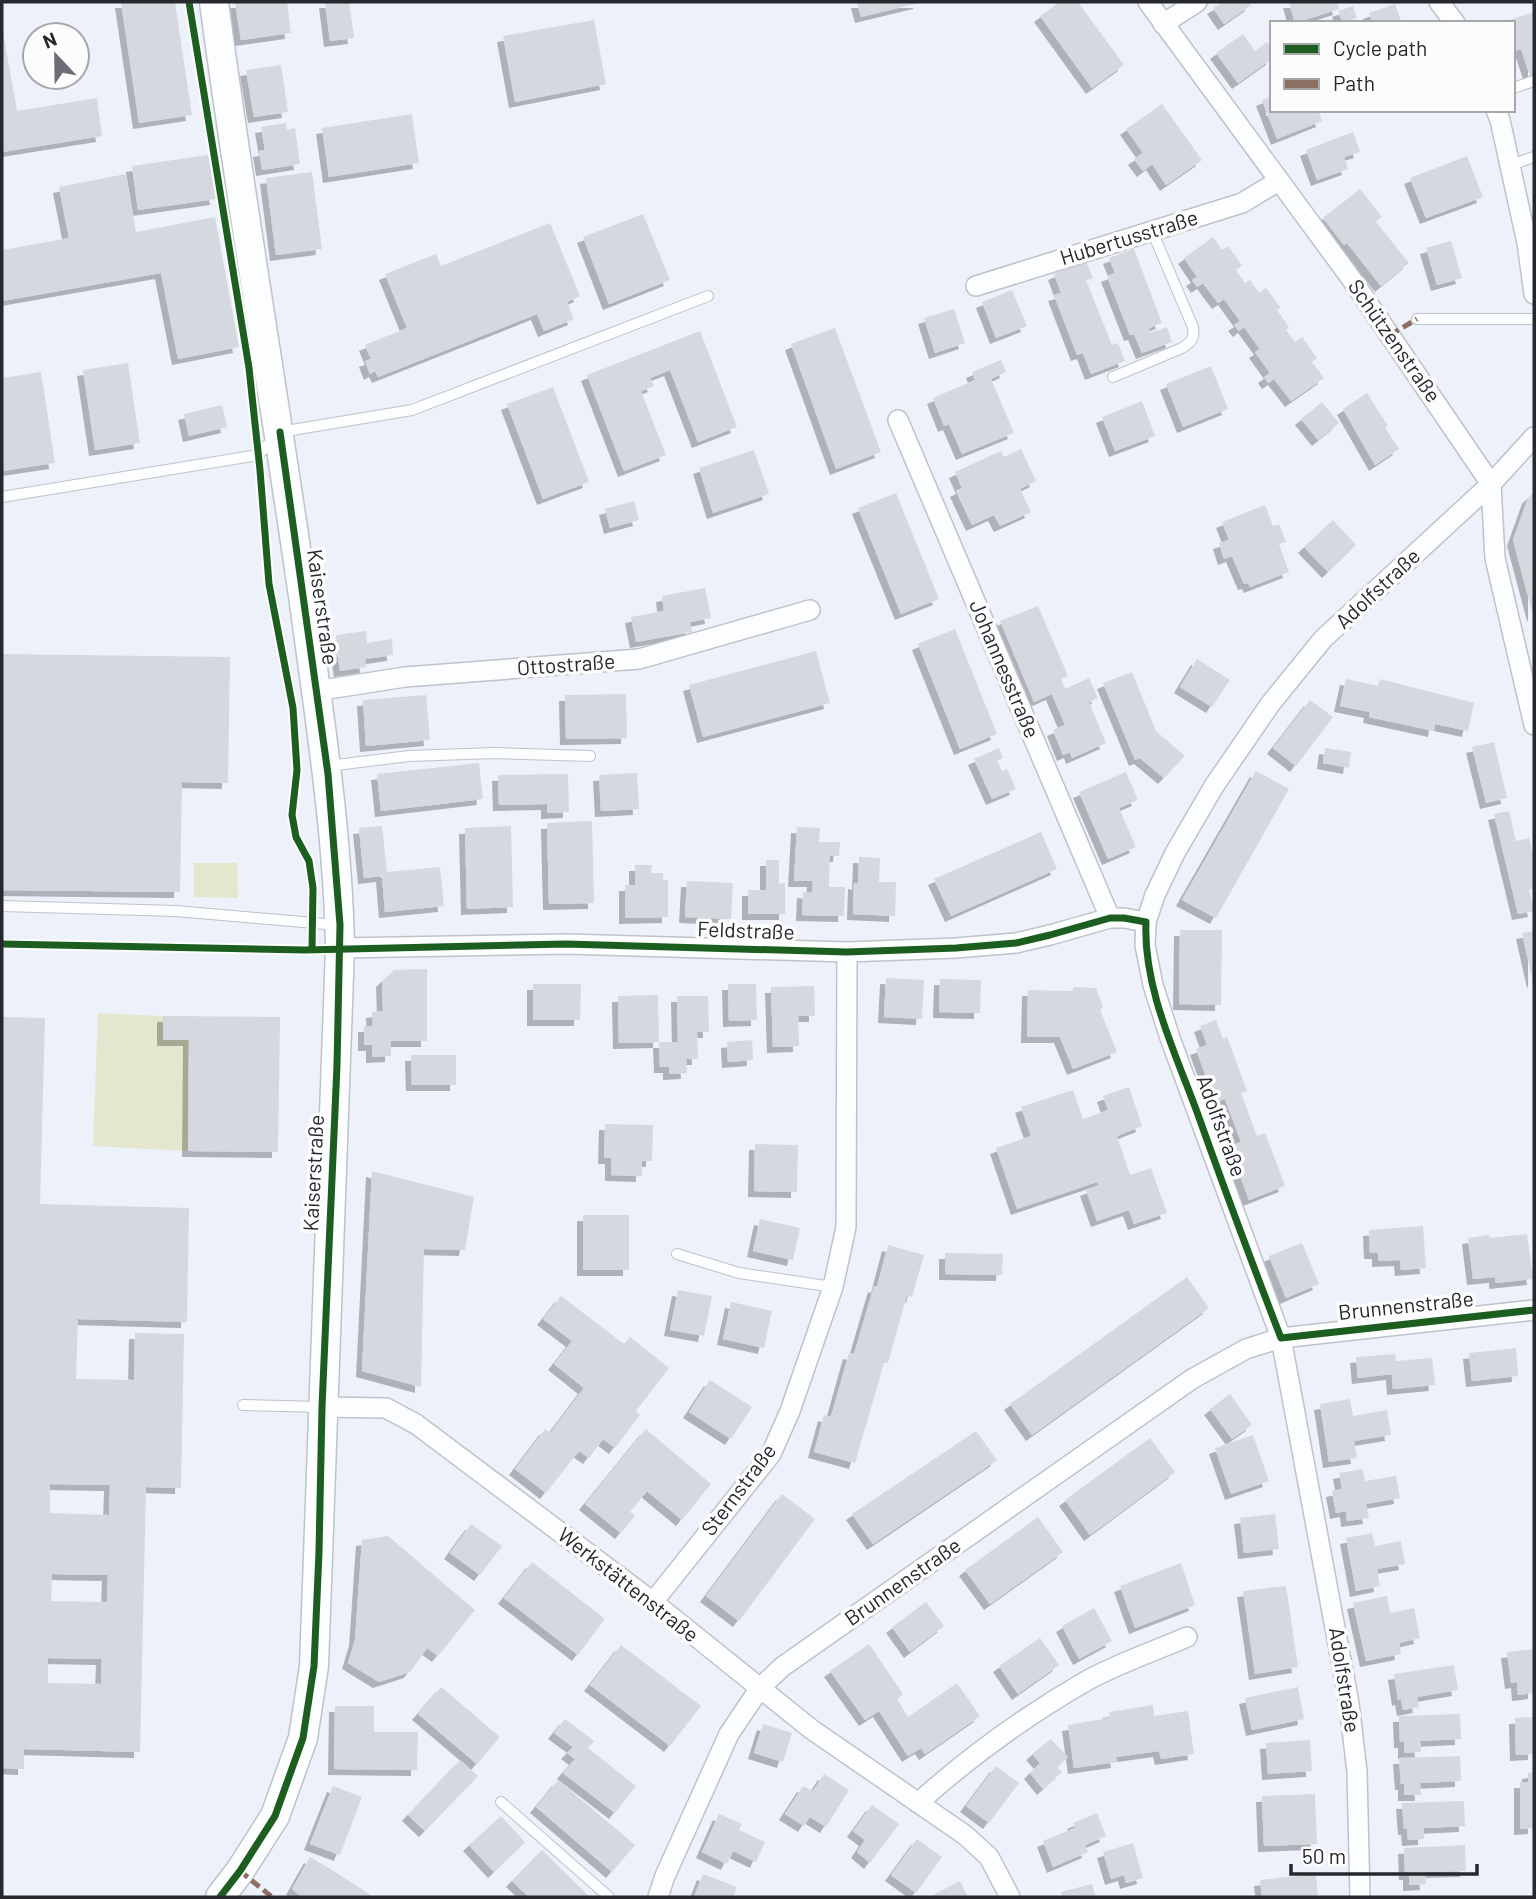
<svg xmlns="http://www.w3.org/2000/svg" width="1536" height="1899" font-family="Barlow,sans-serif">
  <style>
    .green { fill: #e4e7ce }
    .building { fill: #d5d9df; fill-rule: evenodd; filter: url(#shadow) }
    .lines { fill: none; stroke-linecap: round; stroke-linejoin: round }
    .service-casing { stroke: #bfc2c9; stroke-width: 12 }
    .minor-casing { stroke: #bfc2c9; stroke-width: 22 }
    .secondary-casing { stroke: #bfc2c9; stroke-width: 31 }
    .service { stroke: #fcfdfe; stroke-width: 10 }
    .minor { stroke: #fcfdfe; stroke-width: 19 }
    .secondary { stroke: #fcfdfe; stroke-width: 28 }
    .quiet { stroke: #8d6e63; stroke-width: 5; stroke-dasharray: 10 5; stroke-linecap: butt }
    .cycleway-casing { stroke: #fcfcfc; stroke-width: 11 }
    .cycleway { stroke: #1b5e20; stroke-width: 7 }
    .labels { text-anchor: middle; stroke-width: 7; stroke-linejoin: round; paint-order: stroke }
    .street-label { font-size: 21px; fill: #26282e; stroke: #fcfcfc }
  </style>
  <defs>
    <filter id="shadow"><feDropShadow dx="-6" dy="6" stdDeviation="0" flood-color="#0004"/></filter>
  </defs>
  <rect width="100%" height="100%" fill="#edf1fa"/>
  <g class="green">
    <polygon points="194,863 237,863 238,898 194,897"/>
    <polygon points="98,1013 163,1016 163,1040 189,1040 188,1151 93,1146"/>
  </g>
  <g class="building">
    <polygon points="121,2 175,2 192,115 139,123"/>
    <polygon points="235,2 287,2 291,33 241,40"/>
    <polygon points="325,2 349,2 354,38 330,41"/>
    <polygon points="857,2 919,2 919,3 861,17"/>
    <polygon points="1060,2 1078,2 1124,65 1092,88 1040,16"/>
    <polygon points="1223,2 1249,2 1251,5 1224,24 1213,8"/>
    <polygon points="1289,2 1337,2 1339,9 1295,23"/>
    <polygon points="1395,4 1402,23 1373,23 1369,13"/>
    <polygon points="1353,6 1357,18 1343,23 1338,11"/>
    <polygon points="1534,12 1534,75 1530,76 1521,49 1515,51 1513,47 1513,23 1503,22"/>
    <polygon points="594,20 606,84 515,102 503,36"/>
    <polygon points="2,26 17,111 97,98 102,136 2,152"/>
    <polygon points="1243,34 1255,51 1267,42 1272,49 1272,59 1238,83 1216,53"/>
    <polygon points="281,65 288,112 254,117 246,70"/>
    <polygon points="1272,96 1272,110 1318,110 1322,121 1277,139 1262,100"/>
    <polygon points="1162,104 1202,160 1166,185 1152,164 1143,171 1134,159 1143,153 1126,129"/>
    <polygon points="412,114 419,163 329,177 322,128"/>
    <polygon points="286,123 287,130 295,128 300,164 262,170 259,151 265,150 261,127"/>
    <polygon points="1353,132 1360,152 1344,157 1348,169 1317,180 1306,150"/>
    <polygon points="208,155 216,199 138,210 132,166"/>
    <polygon points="1467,156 1483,197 1426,218 1410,178"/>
    <polygon points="312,172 322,249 276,255 266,178"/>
    <polygon points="126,174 136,232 215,217 239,347 178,359 161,273 2,301 2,250 69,238 59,187"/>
    <polygon points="1360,189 1382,217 1376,222 1409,263 1381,286 1347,243 1344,245 1323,218"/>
    <polygon points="643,214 670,280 609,304 583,237"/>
    <polygon points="550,223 580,296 567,302 574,319 544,331 537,314 378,377 375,371 370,374 365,361 371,359 365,345 407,328 385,274 436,254 441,266"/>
    <polygon points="1213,237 1222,250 1228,246 1242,265 1236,270 1245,283 1250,280 1259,293 1266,288 1281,308 1277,310 1289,327 1286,330 1295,342 1302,337 1317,358 1312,362 1324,378 1291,401 1274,379 1268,383 1264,377 1270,373 1255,352 1260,349 1244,327 1239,331 1234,325 1240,321 1224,299 1218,303 1203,283 1197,287 1192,280 1197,277 1184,258"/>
    <polygon points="1451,241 1462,278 1437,285 1426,248"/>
    <polygon points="1134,249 1162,323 1149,328 1150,333 1167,327 1172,342 1142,353 1134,334 1130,335 1107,276 1115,273 1109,258"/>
    <polygon points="1086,261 1093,278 1086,280 1112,345 1118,343 1125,361 1091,374 1083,353 1077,355 1054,295 1061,293 1054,274"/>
    <polygon points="1012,290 1027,326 996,338 982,302"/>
    <polygon points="954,309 965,343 935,353 924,318"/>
    <polygon points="835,328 881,452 836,469 791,344"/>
    <polygon points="700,331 737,427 698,442 670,370 650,378 654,386 641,391 666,455 624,471 587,375"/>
    <polygon points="1001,360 1006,372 991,379 1014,433 962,454 949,424 944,426 933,398 975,380 972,372"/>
    <polygon points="128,363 140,443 95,450 83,370"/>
    <polygon points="1211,366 1228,409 1183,427 1166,384"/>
    <polygon points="41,372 55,463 2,471 2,378"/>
    <polygon points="553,387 589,482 543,499 507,404"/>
    <polygon points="1367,393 1388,426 1385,428 1399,449 1375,465 1343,409"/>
    <polygon points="1142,401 1155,436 1115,451 1102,417"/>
    <polygon points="1322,402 1339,423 1318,440 1301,419"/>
    <polygon points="222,405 227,427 189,436 184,414"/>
    <polygon points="1021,449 1036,481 1020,489 1031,512 1000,526 994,515 972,525 956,491 962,488 955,472 1001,451 1004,457"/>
    <polygon points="754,450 769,494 713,513 699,468"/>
    <polygon points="1534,492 1534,615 1533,615 1513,540 1528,498"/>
    <polygon points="896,493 939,599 901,614 858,508"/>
    <polygon points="634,501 639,520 610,528 605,509"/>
    <polygon points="1265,505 1273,526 1279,524 1286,542 1279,544 1289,572 1250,587 1248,583 1244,584 1232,556 1224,559 1219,543 1229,540 1222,522"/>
    <polygon points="1333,520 1356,545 1328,572 1304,547"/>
    <polygon points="705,588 711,618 690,622 692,632 636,642 631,617 664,611 662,596"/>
    <polygon points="1038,606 1068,676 1061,679 1065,689 1089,678 1098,698 1089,702 1106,743 1072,758 1070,752 1063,755 1053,730 1065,725 1052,694 1034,702 1000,621"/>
    <polygon points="955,629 997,734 960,749 918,644"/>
    <polygon points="366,631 367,643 392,639 393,655 365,659 366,667 340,671 338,657 330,657 329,646 337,645 336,635"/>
    <polygon points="816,651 830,703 703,737 689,685"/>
    <polygon points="2,654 230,657 228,783 182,782 180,892 2,890"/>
    <polygon points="1197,659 1230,680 1212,707 1180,687"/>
    <polygon points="1132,672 1156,731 1185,756 1164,778 1140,758 1135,760 1103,683"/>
    <polygon points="1346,679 1378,686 1380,679 1474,703 1468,731 1435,724 1434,731 1369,717 1370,712 1340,706"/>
    <polygon points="626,694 627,738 566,739 565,695"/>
    <polygon points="426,695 430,740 366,746 363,700"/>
    <polygon points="1310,700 1333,717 1296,766 1273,748"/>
    <polygon points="1494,742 1507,798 1486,803 1472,747"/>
    <polygon points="999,748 1003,758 997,761 1002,771 1007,769 1016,789 992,799 974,759"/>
    <polygon points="1325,748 1351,752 1349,768 1323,763"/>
    <polygon points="479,763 483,799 381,811 377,774"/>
    <polygon points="1256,771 1289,789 1216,918 1182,900"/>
    <polygon points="1126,772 1138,800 1119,808 1136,847 1108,859 1079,792"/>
    <polygon points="637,773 639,809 601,811 599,775"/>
    <polygon points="568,774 569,812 547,813 547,804 499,805 498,775"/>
    <polygon points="1509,811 1516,841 1529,838 1534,860 1534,888 1529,890 1534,911 1518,914 1494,814"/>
    <polygon points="592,821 594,903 549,904 547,823"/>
    <polygon points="382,826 387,872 440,867 444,906 385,912 382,876 364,878 359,828"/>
    <polygon points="511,826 513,907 467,909 465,828"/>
    <polygon points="797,827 820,828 819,842 840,842 839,856 830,856 829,887 845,887 844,916 802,915 803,892 812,893 813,881 794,881"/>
    <polygon points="1041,832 1057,869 951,916 934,879"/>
    <polygon points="859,857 880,858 879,882 896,882 895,916 853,914 854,883 858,884"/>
    <polygon points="766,860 779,860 779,884 785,883 785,914 748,914 748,890 766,890"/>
    <polygon points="635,865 652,865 651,873 663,873 663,880 668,880 668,917 625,918 625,885 635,885"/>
    <polygon points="687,881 733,883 731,919 685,917"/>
    <polygon points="1180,930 1222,930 1221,1005 1179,1004"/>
    <polygon points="1534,931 1534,981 1533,982 1522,933"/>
    <polygon points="427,969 427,1041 391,1041 391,1056 372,1057 372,1045 364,1045 364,1026 373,1026 372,1012 383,1011 382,981 394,970"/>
    <polygon points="886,978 924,980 922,1019 884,1017"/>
    <polygon points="940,979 981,980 980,1013 939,1012"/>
    <polygon points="533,984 581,984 580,1020 533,1020"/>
    <polygon points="728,984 756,984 757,1020 729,1021"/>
    <polygon points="814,986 815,1016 798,1016 799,1046 773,1047 771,987"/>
    <polygon points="1073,987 1096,988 1103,1007 1100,1010 1117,1052 1073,1069 1060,1037 1027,1037 1028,990 1073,991"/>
    <polygon points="658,995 659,1042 678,1042 677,996 708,996 709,1032 697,1032 698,1059 686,1059 687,1073 669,1074 669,1067 660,1067 659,1042 619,1043 618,996"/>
    <polygon points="163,1016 280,1017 278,1152 188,1151 189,1040 163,1040"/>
    <path d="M 2,1017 L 45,1018 L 40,1204 L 189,1208 L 187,1322 L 78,1319 L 76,1379 L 134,1380 L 135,1333 L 184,1334 L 181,1488 L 146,1487 L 140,1752 L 24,1749 L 24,1769 L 2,1768 ZM 50,1484 L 110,1485 L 109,1515 L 50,1513 ZM 52,1574 L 108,1575 L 107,1602 L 51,1601 ZM 48,1658 L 102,1659 L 101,1684 L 48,1683 Z"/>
    <polygon points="1216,1020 1223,1039 1227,1037 1247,1091 1241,1093 1257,1136 1265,1133 1285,1186 1249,1200 1229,1146 1241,1142 1225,1099 1215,1102 1196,1049 1207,1045 1200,1026"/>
    <polygon points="752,1040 753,1060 728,1062 727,1042"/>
    <polygon points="411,1055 456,1055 456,1085 412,1085"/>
    <polygon points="1129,1087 1142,1126 1117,1136 1130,1175 1151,1168 1167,1213 1134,1224 1129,1210 1097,1221 1086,1190 1099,1185 1097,1182 1017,1209 996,1148 1031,1136 1021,1107 1073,1090 1083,1119 1108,1110 1103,1096"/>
    <polygon points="605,1124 653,1125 652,1161 642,1161 642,1176 611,1175 611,1158 604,1158"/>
    <polygon points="755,1144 798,1145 797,1192 754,1191"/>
    <polygon points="372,1171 474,1197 465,1250 424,1249 421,1387 362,1371"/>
    <rect x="583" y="1215" width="46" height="55"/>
    <polygon points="760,1219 800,1228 793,1260 753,1251"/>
    <polygon points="1423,1226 1426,1268 1401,1270 1400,1260 1378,1261 1378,1253 1370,1253 1369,1230"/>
    <polygon points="1527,1234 1533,1279 1495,1283 1495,1277 1473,1279 1468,1238 1489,1235 1490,1238"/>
    <polygon points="1302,1243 1319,1284 1286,1298 1269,1256"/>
    <polygon points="888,1245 924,1255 912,1297 907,1295 888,1363 884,1363 855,1463 814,1452 824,1415 831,1417 849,1353 854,1354 874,1286 877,1287"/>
    <polygon points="945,1253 1003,1254 1002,1275 945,1274"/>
    <polygon points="1187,1277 1209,1308 1032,1435 1010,1404"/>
    <polygon points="678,1290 712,1296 704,1336 670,1330"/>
    <polygon points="561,1296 624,1344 630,1337 669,1368 636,1411 640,1415 615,1448 603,1439 589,1458 579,1451 546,1493 515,1469 545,1429 550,1433 584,1388 554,1364 572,1341 543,1319"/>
    <polygon points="731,1302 772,1311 764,1348 723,1339"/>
    <polygon points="1516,1348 1518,1376 1472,1381 1469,1353"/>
    <polygon points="1395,1354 1396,1361 1432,1358 1435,1385 1393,1389 1392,1374 1358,1378 1356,1357"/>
    <polygon points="710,1380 752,1407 731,1439 689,1412"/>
    <polygon points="1230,1394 1252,1425 1232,1439 1210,1409"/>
    <polygon points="1350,1399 1353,1416 1387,1410 1391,1435 1354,1441 1357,1458 1329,1462 1320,1404"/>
    <polygon points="646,1429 711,1484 682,1520 647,1491 630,1512 635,1516 621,1533 585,1504"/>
    <polygon points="976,1431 997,1460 873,1544 852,1514"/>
    <polygon points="1253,1435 1269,1481 1231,1494 1215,1448"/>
    <polygon points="1150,1438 1175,1472 1090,1535 1065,1500"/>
    <polygon points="1363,1469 1365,1481 1396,1476 1400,1498 1366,1504 1369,1518 1347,1521 1346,1511 1336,1513 1332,1491 1342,1489 1339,1473"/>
    <polygon points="782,1494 815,1519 739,1621 706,1596"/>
    <polygon points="1275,1514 1279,1549 1244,1553 1240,1518"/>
    <polygon points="1038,1517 1063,1552 990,1604 965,1570"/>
    <polygon points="471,1524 502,1546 480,1575 450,1553"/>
    <polygon points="1372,1533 1375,1546 1401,1541 1405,1564 1377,1569 1380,1586 1356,1591 1346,1538"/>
    <polygon points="388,1536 475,1610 438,1656 427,1648 410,1672 379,1682 348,1663 355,1640 362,1540"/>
    <polygon points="532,1562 605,1619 578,1655 504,1598"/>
    <polygon points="1181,1563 1195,1605 1135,1628 1120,1586"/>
    <polygon points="1286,1586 1298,1667 1255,1674 1243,1591"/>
    <polygon points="1387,1596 1390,1613 1414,1608 1420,1638 1399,1643 1401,1654 1366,1661 1353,1603"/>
    <polygon points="926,1602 944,1626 910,1652 892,1627"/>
    <polygon points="1094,1608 1112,1641 1079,1659 1062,1626"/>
    <polygon points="1040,1638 1059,1665 1018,1694 999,1666"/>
    <polygon points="869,1644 903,1694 897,1699 908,1717 957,1683 980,1716 925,1754 921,1748 908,1756 879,1711 865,1720 830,1671"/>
    <polygon points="621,1645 701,1706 670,1746 590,1685"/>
    <polygon points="1534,1649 1534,1693 1518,1695 1517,1682 1511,1683 1507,1652"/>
    <polygon points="1454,1665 1458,1690 1417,1697 1419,1707 1403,1710 1401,1699 1398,1700 1394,1674"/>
    <polygon points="441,1687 500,1737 477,1764 418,1714"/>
    <polygon points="1298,1687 1304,1719 1252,1730 1245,1698"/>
    <polygon points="1153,1705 1154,1716 1188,1711 1194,1754 1161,1759 1159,1751 1116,1757 1117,1762 1074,1768 1068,1725 1110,1718 1109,1712"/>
    <polygon points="335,1706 374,1706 374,1732 418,1732 417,1770 334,1769"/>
    <polygon points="1460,1714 1461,1739 1420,1741 1421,1752 1404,1753 1404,1742 1400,1742 1399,1716"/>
    <polygon points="1534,1717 1534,1754 1516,1755 1515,1718"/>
    <polygon points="565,1719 594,1741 588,1748 636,1786 615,1813 563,1773 575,1759 567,1753 573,1747 554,1733"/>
    <polygon points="763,1724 792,1733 783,1762 754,1753"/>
    <polygon points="1051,1739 1068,1757 1057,1767 1062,1772 1043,1789 1030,1773 1040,1763 1032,1754"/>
    <polygon points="1310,1740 1312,1771 1268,1774 1266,1743"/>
    <polygon points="1460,1756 1461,1781 1420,1783 1421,1795 1404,1795 1404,1784 1401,1784 1399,1758"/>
    <polygon points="460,1760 478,1776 425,1831 408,1815"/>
    <polygon points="996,1766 1019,1783 989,1823 966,1806"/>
    <polygon points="1534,1772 1534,1828 1520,1829 1520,1782 1528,1782 1528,1773"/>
    <polygon points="824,1774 849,1790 826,1827 810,1817 804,1826 785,1814 803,1786 813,1791"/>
    <polygon points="558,1780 635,1845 612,1872 536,1807"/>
    <polygon points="333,1786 362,1797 340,1855 310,1844"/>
    <polygon points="1315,1794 1317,1844 1264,1846 1262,1796"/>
    <polygon points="1464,1801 1465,1826 1424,1828 1424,1839 1408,1840 1407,1829 1404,1829 1402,1803"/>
    <polygon points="872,1805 899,1824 870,1863 857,1852 865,1840 853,1831"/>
    <polygon points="1097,1813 1106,1836 1085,1845 1088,1852 1053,1867 1043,1841 1075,1828 1073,1823"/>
    <polygon points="719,1814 742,1824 739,1830 765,1842 756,1862 733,1851 727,1864 702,1852"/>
    <polygon points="501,1816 525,1842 494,1872 469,1845"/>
    <polygon points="917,1839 942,1857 916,1893 891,1875"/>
    <polygon points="1133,1843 1143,1878 1126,1883 1124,1875 1111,1879 1103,1852"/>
    <polygon points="1465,1845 1466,1871 1425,1872 1426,1884 1409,1885 1409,1874 1405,1874 1404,1848"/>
    <polygon points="542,1850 588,1895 585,1897 529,1897 512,1881"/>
    <polygon points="310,1857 327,1867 374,1897 302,1897 292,1889"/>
    <polygon points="703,1874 737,1887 733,1897 694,1897"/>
    <polygon points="1316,1874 1318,1897 1262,1897 1260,1880"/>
    <polygon points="960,1881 968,1897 929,1897"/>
    <polygon points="1092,1884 1096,1897 1062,1897 1061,1892"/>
  </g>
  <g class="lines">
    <g class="service-casing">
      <g id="service">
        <polyline points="1513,88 1534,81"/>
        <polyline points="1510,165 1534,157"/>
        <polyline points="1417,319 1534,319"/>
        <path d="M 1113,377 L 1182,348 C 1191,342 1195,339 1193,327 L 1152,231"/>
        <polyline points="2,497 258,455 280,432 412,410 708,296"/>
        <polyline points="328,766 409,756 495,753 590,756"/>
        <polyline points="2,906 176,911 337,925"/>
        <polyline points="677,1254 739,1273 833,1287"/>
        <polyline points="243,1405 320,1407"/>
        <polyline points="501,1802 609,1897"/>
      </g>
    </g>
    <g class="minor-casing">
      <g id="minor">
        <polyline points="1148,2 1350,277 1491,484 1495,558 1534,725"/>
        <polyline points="1439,2 1455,23"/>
        <polyline points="1163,24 1197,2"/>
        <polyline points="1496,110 1500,120 1527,243 1534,294"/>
        <polyline points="976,286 1242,203 1277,182"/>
        <polyline points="898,420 1110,918"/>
        <polyline points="316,691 405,677 639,659 810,610"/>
        <polyline points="340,948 566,944 847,952 956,948 1016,943 1050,935 1110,918 1124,918 1146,922"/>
        <polyline points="322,1407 386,1408 416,1424 653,1602 811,1729 965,1835 989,1857 1010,1897"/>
        <polyline points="653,1602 771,1454 790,1411 833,1287 846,1227 847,952"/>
        <path d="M 918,1803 C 970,1756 1027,1715 1088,1680 C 1119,1663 1155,1651 1187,1637"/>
        <polyline points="658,1897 665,1876 729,1734 760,1688 782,1667 1192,1379 1246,1349 1281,1338 1534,1310"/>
        <polyline points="1360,1897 1357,1772 1349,1703 1281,1338 1170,1038 1153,985 1145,945 1146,922 1155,895 1175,853 1214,786 1271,703 1323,639 1491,484 1534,437"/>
      </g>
    </g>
    <g class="secondary-casing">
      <path id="secondary" d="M 214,2 C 241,205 276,407 305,610 C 320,722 338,834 340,948 L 314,1666 L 303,1738 L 275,1816 L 240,1871 L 220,1897"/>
    </g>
    <use href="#service" class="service"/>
    <use href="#minor" class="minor"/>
    <use href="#secondary" class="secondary"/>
    <g class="quiet">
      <polyline points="1390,335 1417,319"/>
      <polyline points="240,1871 272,1897"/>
    </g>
    <g class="cycleway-casing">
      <g id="cycleway">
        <polyline points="189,2 249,368 260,470 269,584 293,708 297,770 292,815 296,837 309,861 313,888 312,949"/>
        <path d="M 2,944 L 305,950 L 566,944 L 847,952 L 956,948 L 1016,943 L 1050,935 L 1110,918 L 1124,918 L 1146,922 C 1143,987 1175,1052 1197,1112 C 1224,1188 1252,1263 1281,1338 L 1534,1310"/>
        <polyline points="220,1897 240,1871 275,1816 303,1738 314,1666 319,1552 322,1407 337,1065 340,925 328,774 280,432"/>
      </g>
    </g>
    <use href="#cycleway" class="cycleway"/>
  </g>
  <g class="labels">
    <g class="street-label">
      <text transform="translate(1129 238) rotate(-17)" y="7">Hubertusstraße</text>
      <text transform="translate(1394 341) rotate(55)" y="7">Schützenstraße</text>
      <text transform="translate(1378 589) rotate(-43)" y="7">Adolfstraße</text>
      <text transform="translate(322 607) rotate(82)" y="7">Kaiserstraße</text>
      <text transform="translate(566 665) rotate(-4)" y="7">Ottostraße</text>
      <text transform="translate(1004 669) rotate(67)" y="7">Johannesstraße</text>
      <text transform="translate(746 931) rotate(2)" y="7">Feldstraße</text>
      <text transform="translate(1221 1126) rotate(70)" y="7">Adolfstraße</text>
      <text transform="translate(314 1173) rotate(-87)" y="7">Kaiserstraße</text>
      <text transform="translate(1406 1306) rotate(-6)" y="7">Brunnenstraße</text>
      <text transform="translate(739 1490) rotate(-53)" y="7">Sternstraße</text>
      <text transform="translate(903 1582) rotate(-35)" y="7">Brunnenstraße</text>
      <text transform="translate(628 1585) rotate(38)" y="7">Werkstättenstraße</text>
      <text transform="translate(1344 1680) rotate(81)" y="7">Adolfstraße</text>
    </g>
  </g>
  <rect width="1536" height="1899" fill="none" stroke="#26282e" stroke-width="7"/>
  <rect x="1270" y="21" width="245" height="91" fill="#fcfcfc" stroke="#a6a7aa" stroke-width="2"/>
  <rect x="1284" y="44" width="35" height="10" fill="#1b5e20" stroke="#a6a7aa" stroke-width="2"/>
  <text x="1333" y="56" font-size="21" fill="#26282e">Cycle path</text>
  <rect x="1284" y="79" width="35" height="10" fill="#8d6e63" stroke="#a6a7aa" stroke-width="2"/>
  <text x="1333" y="91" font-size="21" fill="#26282e">Path</text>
  <g transform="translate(56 56) rotate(338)"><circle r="33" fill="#fcfcfc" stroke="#a6a7aa" stroke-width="2"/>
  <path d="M0-5L12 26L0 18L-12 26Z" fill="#6c6e75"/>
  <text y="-10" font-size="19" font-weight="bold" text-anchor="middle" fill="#26282e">N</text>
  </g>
  <path d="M1291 1864v10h186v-10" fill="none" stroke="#26282e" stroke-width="3.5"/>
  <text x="1302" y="1864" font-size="21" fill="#26282e" stroke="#fcfcfc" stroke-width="5" paint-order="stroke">50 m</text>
</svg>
